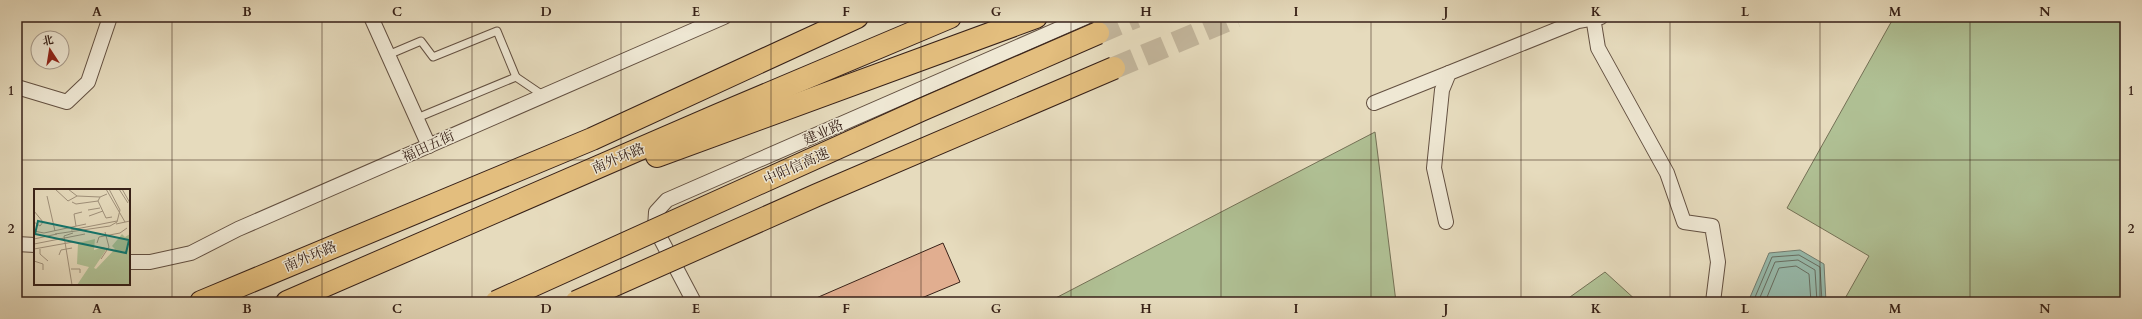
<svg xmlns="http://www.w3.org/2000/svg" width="2142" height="319" font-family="Cardo,'Noto Serif SC',serif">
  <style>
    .green { fill: #b0c195; stroke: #747156 }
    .water { fill: #97bbad; stroke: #717d71 }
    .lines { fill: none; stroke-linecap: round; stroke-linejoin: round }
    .shore { stroke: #676e62; stroke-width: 1 }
    .building { fill: #e1ae90; stroke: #372118 }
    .highway-tunnel { stroke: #c3b69c; stroke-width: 22; stroke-dasharray: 22 11; stroke-linecap: butt }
    .lane-casing { stroke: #635041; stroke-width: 9 }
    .street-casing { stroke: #635041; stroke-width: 16 }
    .highway-casing { stroke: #372118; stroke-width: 24 }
    .lane { stroke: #efe8d4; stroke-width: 7 }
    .street { stroke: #efe8d4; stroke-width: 14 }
    .highway { stroke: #e3be7e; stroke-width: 22 }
    .highway-bridge-casing { stroke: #372118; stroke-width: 24; stroke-linecap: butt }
    .highway-bridge { stroke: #e3be7e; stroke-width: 22 }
    .grid { fill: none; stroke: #372118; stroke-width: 1; stroke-opacity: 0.55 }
    .labels { text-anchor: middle; stroke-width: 3; stroke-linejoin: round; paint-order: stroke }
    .street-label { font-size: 14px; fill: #372118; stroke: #efe8d4 }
    .inset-road { fill: none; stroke: #a0917b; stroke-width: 1 }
    .view { fill: #0f766e; fill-opacity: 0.15; stroke: #0f766e; stroke-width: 2 }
    .inset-edge { fill: none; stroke: #372118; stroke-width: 2 }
    .neatline { fill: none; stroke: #372118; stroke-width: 1.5 }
    .grid-label { font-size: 13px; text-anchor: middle; font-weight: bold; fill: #372118 }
  </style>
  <rect width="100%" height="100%" fill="#e6dbbd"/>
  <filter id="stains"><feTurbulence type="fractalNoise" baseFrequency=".005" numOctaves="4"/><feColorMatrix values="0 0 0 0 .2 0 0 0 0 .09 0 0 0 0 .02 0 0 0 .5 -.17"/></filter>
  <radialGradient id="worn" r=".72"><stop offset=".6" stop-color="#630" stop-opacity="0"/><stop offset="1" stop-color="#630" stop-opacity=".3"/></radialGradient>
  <g class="green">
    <polygon points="1894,17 2125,17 2125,302 1843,302 1869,256 1787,208"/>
    <polygon points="1375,132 1396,302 1048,302"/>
    <polygon points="1605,272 1638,302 1563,302"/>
  </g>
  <polygon class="water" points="1800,250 1824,264 1826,302 1748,302 1769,253"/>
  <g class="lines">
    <g class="shore">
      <polyline points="1753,302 1772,257 1799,255 1820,267 1822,302"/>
      <polyline points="1758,302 1775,262 1798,260 1815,270 1817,302"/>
      <polyline points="1765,302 1779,268 1796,266 1809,274 1811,302"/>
    </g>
  </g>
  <polygon class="building" points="943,243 960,282 912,302 807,302"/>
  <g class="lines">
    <g class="highway-tunnel">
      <polyline points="1098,33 1136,17"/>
      <polyline points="1114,68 1236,17"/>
    </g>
    <g class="lane-casing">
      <g id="lane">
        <polyline points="388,55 421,41 433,57 497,31 516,77"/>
        <polyline points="417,118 516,77 544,96"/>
      </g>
    </g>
    <g class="street-casing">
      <g id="street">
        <polyline points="371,17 429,146"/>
        <polyline points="1593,17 1598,48 1667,173 1684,222 1712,226 1718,262 1713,302"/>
        <polyline points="17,87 67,102 88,82 110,17"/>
        <polyline points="1374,103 1449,73"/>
        <polyline points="1446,222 1434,168 1442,90 1449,73 1578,21 1601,17"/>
        <polyline points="17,244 35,245"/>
        <polyline points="129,262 150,262 191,253 238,229 724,17"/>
        <polyline points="694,302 655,228 656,212 667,200 1086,17"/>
      </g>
    </g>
    <g class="highway-casing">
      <g id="highway">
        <polyline points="657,156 1036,17"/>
        <polyline points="201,302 592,139 857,17"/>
        <polyline points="287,302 718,115 950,17"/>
      </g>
    </g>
    <use href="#lane" class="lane"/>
    <use href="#street" class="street"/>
    <use href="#highway" class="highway"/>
    <g class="highway-bridge-casing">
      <g id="highway-bridge">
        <polyline points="496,302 921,110 1098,33"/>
        <polyline points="576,302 817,195 1114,68"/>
      </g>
    </g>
    <use href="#highway-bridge" class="highway-bridge"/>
  </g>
  <path class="grid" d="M 172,17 L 172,302M 322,17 L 322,302M 472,17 L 472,302M 621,17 L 621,302M 771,17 L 771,302M 921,17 L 921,302M 1071,17 L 1071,302M 1221,17 L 1221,302M 1371,17 L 1371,302M 1521,17 L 1521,302M 1670,17 L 1670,302M 1820,17 L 1820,302M 1970,17 L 1970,302M 17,160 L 2125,160"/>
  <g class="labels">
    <g class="street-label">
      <text transform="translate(823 132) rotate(-24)" y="5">建业路</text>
      <text transform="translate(428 146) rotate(-24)" y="5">福田五街</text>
      <text transform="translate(618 158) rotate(-23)" y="5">南外环路</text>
      <text transform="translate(796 166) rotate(-24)" y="5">中阳信高速</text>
      <text transform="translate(310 256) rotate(-23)" y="5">南外环路</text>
    </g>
  </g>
  <g transform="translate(34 189)">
    <rect width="96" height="96" fill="#e6dbbd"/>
    <path d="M 88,45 L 91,48 L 96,45 L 96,96 L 43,96 L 55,78 L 43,75 L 44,54 L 61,50 L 60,61 L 70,58 L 72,61 L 60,79 L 62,80 L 81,60 L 78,57 Z" fill="#b0c195"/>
    <path class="inset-road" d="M 21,0 L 34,12 L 43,7M 34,0 L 43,7 L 66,8 L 73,5M 72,0 L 91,33M 85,0 L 94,14M 88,0 L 96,14M 13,7 L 21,42M 66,8 L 64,12 L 72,29 L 78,28M 38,13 L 42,15 L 64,12M 54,21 L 66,19M 0,22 L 9,33 L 6,37 L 0,33M 55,27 L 69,22M 82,35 L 96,32M 42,37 L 40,25 L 48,23M 37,41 L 83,32M 0,42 L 10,44 L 52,35M 21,45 L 76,37 L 83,33 L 86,21 L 75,0M 0,50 L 23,45M 63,54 L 65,48 L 86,44 L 93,39M 0,55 L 51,45M 0,60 L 39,53M 6,60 L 6,65 L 14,72M 25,66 L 27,61 L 38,59M 67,70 L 75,58 L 71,43M 0,72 L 9,75 L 9,81M 37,80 L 46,80 L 46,84M 38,96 L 30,47 L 39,44"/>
    <path class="view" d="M 4,32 L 95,51 L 92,64 L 1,45 Z"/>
    <rect width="96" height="96" class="inset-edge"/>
  </g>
  <rect width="2142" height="319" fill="none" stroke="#e6dbbd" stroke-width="44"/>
  <g transform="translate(50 50) rotate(348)"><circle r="19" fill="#efe8d4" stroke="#a59889"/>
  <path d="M0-3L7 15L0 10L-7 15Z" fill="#8f2418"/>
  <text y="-6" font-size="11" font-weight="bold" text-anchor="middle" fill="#372118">北</text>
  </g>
  <rect x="22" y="22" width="2098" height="275" class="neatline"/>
  <g class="grid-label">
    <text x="97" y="16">A</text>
    <text x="247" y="16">B</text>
    <text x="397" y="16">C</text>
    <text x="546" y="16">D</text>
    <text x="696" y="16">E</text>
    <text x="846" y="16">F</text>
    <text x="996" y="16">G</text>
    <text x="1146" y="16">H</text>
    <text x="1296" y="16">I</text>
    <text x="1446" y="16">J</text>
    <text x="1596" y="16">K</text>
    <text x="1745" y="16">L</text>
    <text x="1895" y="16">M</text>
    <text x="2045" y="16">N</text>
    <text x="11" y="95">1</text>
    <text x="2131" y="95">1</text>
    <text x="11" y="233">2</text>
    <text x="2131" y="233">2</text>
    <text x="97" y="313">A</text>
    <text x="247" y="313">B</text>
    <text x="397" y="313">C</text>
    <text x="546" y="313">D</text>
    <text x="696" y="313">E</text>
    <text x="846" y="313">F</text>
    <text x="996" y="313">G</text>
    <text x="1146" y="313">H</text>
    <text x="1296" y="313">I</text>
    <text x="1446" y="313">J</text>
    <text x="1596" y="313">K</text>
    <text x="1745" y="313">L</text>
    <text x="1895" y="313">M</text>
    <text x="2045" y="313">N</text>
  </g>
  <rect width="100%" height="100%" filter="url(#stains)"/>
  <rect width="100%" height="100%" fill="url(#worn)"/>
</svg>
